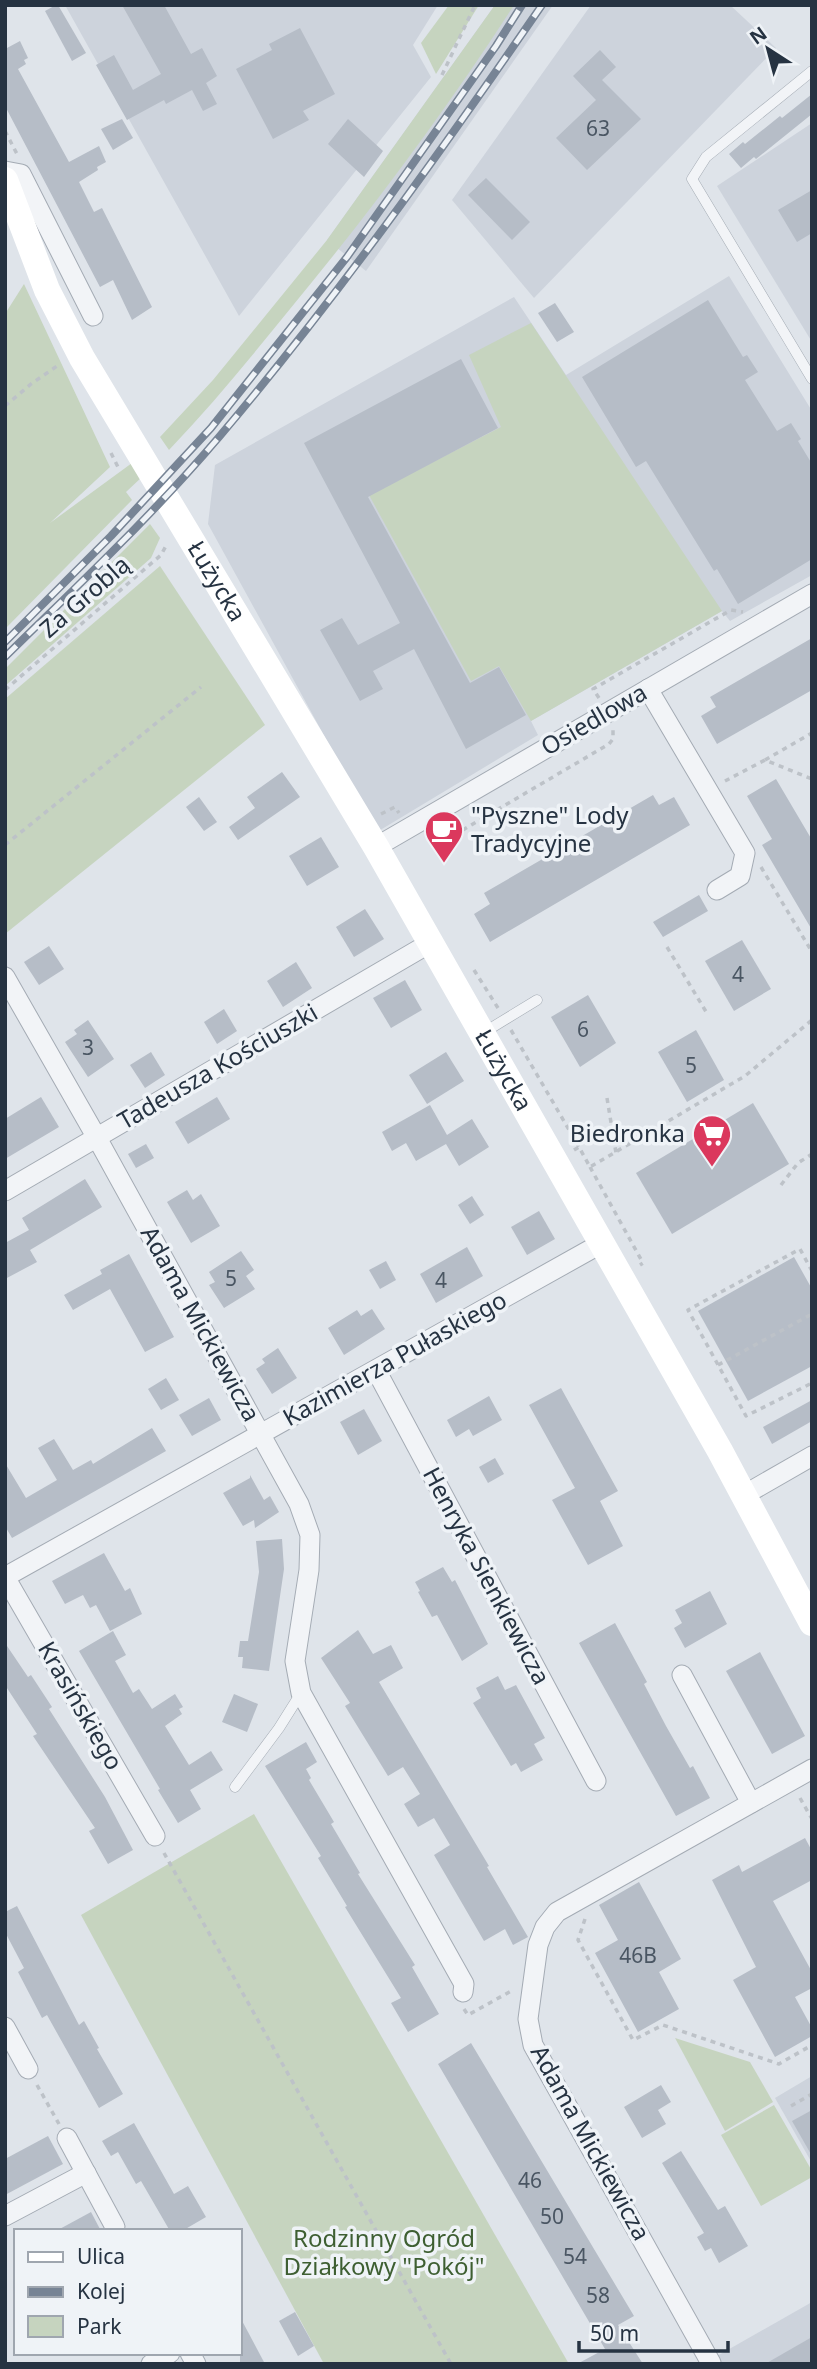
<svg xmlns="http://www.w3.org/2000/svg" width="817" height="2369" font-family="'Noto Sans',sans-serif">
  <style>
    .built { fill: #cdd3dc }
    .green { fill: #c6d4bf }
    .building { fill: #b6bdc7 }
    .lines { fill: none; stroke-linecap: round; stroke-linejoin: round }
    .lane-casing { stroke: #a4abb4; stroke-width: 11 }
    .street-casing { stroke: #a4abb4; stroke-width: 21 }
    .path { stroke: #bdc2c8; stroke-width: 3.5; stroke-dasharray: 5 5; stroke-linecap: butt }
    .lane { stroke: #f2f4f7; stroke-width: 10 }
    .street { stroke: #f2f4f7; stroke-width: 19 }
    .secondary { stroke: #fff; stroke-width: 26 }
    .rail-casing { stroke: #778495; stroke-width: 8 }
    .rail { stroke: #eff3f7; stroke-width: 5; stroke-dasharray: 16; stroke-linecap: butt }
    .labels { text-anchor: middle; stroke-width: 7; stroke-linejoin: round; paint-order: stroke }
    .number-label { font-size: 21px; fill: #4a5663 }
    .street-label { font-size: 24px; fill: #263342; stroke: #eff3f7 }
    .poi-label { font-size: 24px; fill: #263342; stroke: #eff3f7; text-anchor: start }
    .park-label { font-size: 24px; fill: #3e5f32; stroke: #eff3f7 }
  </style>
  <rect width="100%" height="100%" fill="#dfe4ea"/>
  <g class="built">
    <polygon points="65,5 438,5 413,45 431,77 239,316"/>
    <polygon points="495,5 553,5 366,271 327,240"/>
    <polygon points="591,5 730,5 776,48 534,298 452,200"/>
    <polygon points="812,123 812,342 717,186"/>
    <polygon points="729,276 812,411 812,575 730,621 722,611 531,721 538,735 377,832 208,524 215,465 514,297 566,375"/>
    <polygon points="812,2076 812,2163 775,2098"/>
    <polygon points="812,2302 812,2364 703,2364"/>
  </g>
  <g class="green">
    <polygon points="449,5 479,5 436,74 421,43"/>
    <path d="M 495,5 L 514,5 C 446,111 370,212 290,309 C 251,357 212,405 169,450 L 160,437 L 213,380 L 327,240 Z"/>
    <polygon points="24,284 110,467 50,523 132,463 143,476 126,492 132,500 5,629 5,314"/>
    <polygon points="531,323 722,611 531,721 499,666 471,681 369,495 501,427 469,355"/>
    <polygon points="150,524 160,538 151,558 5,686 5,669"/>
    <polygon points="160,566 265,725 5,934 5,699"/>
    <polygon points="254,1814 569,2364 324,2364 81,1915"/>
    <polygon points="675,2038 750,2062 773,2102 725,2131"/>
    <polygon points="774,2105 812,2171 812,2177 761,2206 721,2135"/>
  </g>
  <g class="building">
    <polygon points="56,5 58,5 86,53 72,61 45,11"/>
    <polygon points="122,5 164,5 191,54 202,48 217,76 206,83 217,104 203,111 192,90 166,104 164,100 127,120 96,65 114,55 133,90 161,74"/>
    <polygon points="300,28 335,94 303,111 309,120 273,139 236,69 272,50 269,44"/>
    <polygon points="20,41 28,58 24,60 26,64 18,69 69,162 99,146 106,162 97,167 98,170 79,182 94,212 102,208 152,307 132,320 113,280 100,287 5,106 5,44 7,48"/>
    <polygon points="600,50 616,67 602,80 641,119 587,170 556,138 596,100 573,76"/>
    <polygon points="812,94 812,114 756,159 754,157 741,168 729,154 743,142 745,144 780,116 782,118"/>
    <polygon points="122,119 133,138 113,150 101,129"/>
    <polygon points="348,119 383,151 364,177 328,144"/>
    <polygon points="486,178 530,222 512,240 468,195"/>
    <polygon points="812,190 812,233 797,242 778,210"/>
    <polygon points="708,300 743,357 747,355 758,372 745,380 777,431 791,423 801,439 798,441 812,464 812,559 738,604 717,569 714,571 646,461 636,467 582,377"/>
    <polygon points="555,303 574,332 557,342 538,313"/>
    <polygon points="461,359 498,428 368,497 470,683 499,667 526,715 466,749 414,649 373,671 383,689 360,701 320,630 342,618 358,645 400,623 304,443"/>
    <polygon points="812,638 812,690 717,744 701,716 716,707 710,697"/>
    <polygon points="282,772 300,797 238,840 229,827 255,808 247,797"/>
    <polygon points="776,779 812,840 812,930 762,845 772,839 747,796"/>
    <polygon points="653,795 659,805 674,797 690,825 490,942 474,914 490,904 484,893"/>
    <polygon points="199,797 217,822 204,831 186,807"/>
    <polygon points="321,837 339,867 307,886 289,856"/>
    <polygon points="699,895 708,911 663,937 653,922"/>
    <polygon points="365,909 384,939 354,957 336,927"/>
    <polygon points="742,940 771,989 734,1011 705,961"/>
    <polygon points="49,946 64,969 39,985 24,962"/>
    <polygon points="296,962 312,988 283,1007 267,981"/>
    <polygon points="405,980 422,1010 391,1028 373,998"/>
    <polygon points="588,995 616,1043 580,1067 551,1017"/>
    <polygon points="224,1009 237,1031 217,1044 204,1022"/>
    <polygon points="88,1020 114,1059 88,1077 65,1042 77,1034 74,1030"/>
    <polygon points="696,1030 724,1080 687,1102 658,1052"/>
    <polygon points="151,1052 165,1075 145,1088 130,1065"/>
    <polygon points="446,1052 464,1081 427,1104 409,1075"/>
    <polygon points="41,1097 59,1127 5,1159 5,1119"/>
    <polygon points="217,1097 230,1119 188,1144 175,1122"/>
    <polygon points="753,1103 789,1164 672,1234 636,1173"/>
    <polygon points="430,1105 447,1135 472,1119 489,1147 459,1166 446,1144 416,1161 406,1143 392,1151 382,1132"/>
    <polygon points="146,1144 154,1158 136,1168 128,1154"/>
    <polygon points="85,1179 102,1207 30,1250 37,1262 5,1279 5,1243 29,1230 22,1218"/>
    <polygon points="187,1190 193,1200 201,1194 220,1226 191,1243 167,1202"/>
    <polygon points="472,1196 484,1215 470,1224 458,1205"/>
    <polygon points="539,1211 555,1239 527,1255 511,1227"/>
    <polygon points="467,1247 483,1276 436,1303 420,1274"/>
    <polygon points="241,1251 254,1270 246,1276 255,1289 224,1308 209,1285 215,1282 209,1272"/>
    <polygon points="129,1254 174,1337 145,1352 110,1289 73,1310 64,1295 102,1274 100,1270"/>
    <polygon points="794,1257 812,1289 812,1366 748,1401 698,1311"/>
    <polygon points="386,1261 396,1280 380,1289 369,1270"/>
    <polygon points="372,1309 385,1329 344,1355 328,1328 357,1310 361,1316"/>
    <polygon points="278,1348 297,1378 272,1394 256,1369 265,1363 262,1359"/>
    <polygon points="166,1378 179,1400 161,1410 148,1389"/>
    <polygon points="561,1388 618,1491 600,1501 623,1546 588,1565 552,1500 575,1488 529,1405"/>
    <polygon points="489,1396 502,1420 473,1436 469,1429 456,1437 447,1420"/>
    <polygon points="209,1398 221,1420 192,1436 179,1415"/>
    <polygon points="812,1400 812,1421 772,1444 763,1427"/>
    <polygon points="364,1409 382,1441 358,1455 340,1422"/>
    <polygon points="152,1428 166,1451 12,1538 5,1526 5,1463 26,1498 57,1480 38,1448 54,1439 73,1470 91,1460 93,1464"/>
    <polygon points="495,1458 504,1474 488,1483 479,1467"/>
    <polygon points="250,1475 264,1500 270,1496 279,1512 255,1528 254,1520 243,1526 223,1493 250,1478"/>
    <polygon points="282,1539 284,1569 269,1671 242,1668 243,1657 238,1657 240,1641 248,1641 259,1572 256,1541"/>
    <polygon points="104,1553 125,1591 130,1588 142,1614 110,1631 96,1605 90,1608 83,1595 65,1604 52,1581"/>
    <polygon points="443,1567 452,1582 455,1580 488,1644 462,1661 437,1615 432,1617 418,1592 420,1591 415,1582"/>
    <polygon points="710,1591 727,1624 685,1648 674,1628 682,1623 675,1610"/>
    <polygon points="615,1623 647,1682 644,1684 666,1726 690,1768 693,1766 710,1798 676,1816 579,1643"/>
    <polygon points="358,1630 373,1654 391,1645 403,1668 379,1682 489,1866 487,1867 528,1937 513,1945 505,1929 484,1941 434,1855 450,1845 434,1818 418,1827 404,1804 420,1794 403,1767 388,1776 345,1706 350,1703 321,1658"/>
    <polygon points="113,1631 126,1655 115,1661 133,1693 139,1689 152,1709 175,1694 183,1707 179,1709 182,1714 165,1726 189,1765 211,1751 223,1770 190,1790 201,1809 178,1823 158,1790 160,1789 79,1651"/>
    <polygon points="5,1643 28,1677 31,1675 52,1707 49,1709 105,1797 133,1850 108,1864 89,1831 95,1828 33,1736 37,1734 5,1685"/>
    <polygon points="760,1652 805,1736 772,1754 726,1671"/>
    <polygon points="498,1676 505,1690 516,1685 545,1738 534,1744 543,1760 521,1772 516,1763 511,1766 473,1703 481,1698 476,1688"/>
    <polygon points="234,1694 258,1704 247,1732 222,1722"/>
    <polygon points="306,1742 317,1762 306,1769 311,1778 309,1780 334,1822 331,1824 360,1873 358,1874 415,1965 412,1967 439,2014 408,2032 391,2003 401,1998 345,1907 347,1906 318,1858 321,1856 265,1766"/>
    <polygon points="805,1838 812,1851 812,1880 773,1901 812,1972 812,1988 795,1997 812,2028 812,2036 775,2057 733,1980 756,1967 712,1880 739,1865 742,1872"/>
    <polygon points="639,1882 681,1959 659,1972 679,2009 638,2032 595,1953 618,1940 599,1905"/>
    <polygon points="17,1906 79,2025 84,2021 99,2048 97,2049 123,2094 99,2108 47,2015 42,2018 18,1972 24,1968 5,1932 5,1912"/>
    <polygon points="471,2043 634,2316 618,2325 643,2364 577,2364 605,2349 438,2064"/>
    <polygon points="661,2085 671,2102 658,2110 666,2124 642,2138 624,2107"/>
    <polygon points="812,2110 812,2156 792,2121"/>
    <polygon points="134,2123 174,2194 188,2186 206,2217 182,2231 170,2231 141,2181 136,2184 118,2152 111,2156 102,2141"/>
    <polygon points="48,2136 63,2164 5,2195 5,2159"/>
    <polygon points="681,2151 718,2210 725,2206 748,2246 719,2263 711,2248 705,2251 697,2237 704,2233 662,2163"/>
    <polygon points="91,2212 101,2231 56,2231"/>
    <polygon points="295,2312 314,2346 298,2356 279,2321"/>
    <polygon points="240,2317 265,2364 240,2364"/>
    <polygon points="812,2337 812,2364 765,2364"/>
  </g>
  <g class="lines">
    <g class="lane-casing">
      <g id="lane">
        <polyline points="812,71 706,157 692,179 812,379"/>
        <polyline points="483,1033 537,1000"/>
        <polyline points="235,1787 279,1728 301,1693"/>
      </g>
    </g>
    <g class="street-casing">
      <g id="street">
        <polyline points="5,171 21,174 93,316"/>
        <polyline points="648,689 745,853 740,876 717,890"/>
        <polyline points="376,847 812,594"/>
        <polyline points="5,977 97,1138 299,1504 310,1535 309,1570 295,1661 301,1693 464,1984 463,1992"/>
        <polyline points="5,1191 430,943"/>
        <polyline points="376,1370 596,1781"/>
        <polyline points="744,1495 812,1456"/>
        <polyline points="5,1577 602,1243"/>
        <polyline points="5,1577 155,1836"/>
        <polyline points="682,1675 751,1803"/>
        <polyline points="5,2027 28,2069"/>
        <polyline points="67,2138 115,2227"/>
        <polyline points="5,2216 86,2173"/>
        <polyline points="190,2353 196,2364"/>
        <polyline points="151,2364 170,2353"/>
        <polyline points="709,2364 711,2363 533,2045 528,2019 538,1945 545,1927 557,1912 812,1769"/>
      </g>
    </g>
    <g class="path">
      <polyline points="442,75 475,5"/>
      <polyline points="5,131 17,154"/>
      <polyline points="5,406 31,384 60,364"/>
      <polyline points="111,453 119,469"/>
      <polyline points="5,690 161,555 167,544"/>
      <polyline points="599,698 593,689 731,610 743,612"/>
      <polyline points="765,760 812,733"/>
      <polyline points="725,781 765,760 812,779"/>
      <polyline points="381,814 395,807 399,813"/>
      <polyline points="447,828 453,835 456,834 609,744 613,739 613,730"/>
      <polyline points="5,845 201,687"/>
      <polyline points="761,867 812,952"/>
      <polyline points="667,947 708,1015"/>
      <polyline points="474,970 498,1008"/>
      <polyline points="511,1030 579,1147"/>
      <polyline points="607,1098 616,1153"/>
      <polyline points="574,1150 579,1147 590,1167 745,1076 812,1020"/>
      <polyline points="590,1167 643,1263 640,1265"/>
      <polyline points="781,1185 798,1163 812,1154"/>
      <polyline points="812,1271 800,1249 688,1310 746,1416 812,1383"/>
      <polyline points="718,1365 812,1314"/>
      <polyline points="800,1798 812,1819"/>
      <polyline points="164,1853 451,2364"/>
      <polyline points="585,1919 578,1940 633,2040 663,2025 779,2064 812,2045"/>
      <polyline points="464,2009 468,2015 513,1990"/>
      <polyline points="37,2085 59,2124"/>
      <polyline points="791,2106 812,2094"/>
    </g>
    <use href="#lane" class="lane"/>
    <use href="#street" class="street"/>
    <path class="secondary" id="s1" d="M 5,180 L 47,290 L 82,358 L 376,847 L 720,1451 L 812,1623"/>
    <g class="rail-casing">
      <g id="rail">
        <polyline points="5,642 111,536 211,428 347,257 496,46 522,5"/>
        <path d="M 5,657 C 78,585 153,515 219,437 C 335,300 440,153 542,5"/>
      </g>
    </g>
    <use href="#rail" class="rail"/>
  </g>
  <defs>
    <g id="cafe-pin" transform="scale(2.0125)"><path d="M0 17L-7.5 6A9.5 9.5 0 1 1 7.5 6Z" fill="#db385d" stroke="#eff3f7"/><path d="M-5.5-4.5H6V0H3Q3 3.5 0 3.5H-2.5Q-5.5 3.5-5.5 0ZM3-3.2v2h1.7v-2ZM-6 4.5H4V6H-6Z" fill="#fff"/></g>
    <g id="supermarket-pin" transform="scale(2.0125)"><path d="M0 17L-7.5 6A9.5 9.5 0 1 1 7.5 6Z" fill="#db385d" stroke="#eff3f7"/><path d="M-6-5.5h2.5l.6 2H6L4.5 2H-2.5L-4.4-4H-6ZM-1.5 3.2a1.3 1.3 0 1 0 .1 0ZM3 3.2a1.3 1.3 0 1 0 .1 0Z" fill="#fff"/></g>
  </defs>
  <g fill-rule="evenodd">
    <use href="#cafe-pin" x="444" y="830"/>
    <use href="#supermarket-pin" x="712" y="1134"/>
  </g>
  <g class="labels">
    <g class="number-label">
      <text x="598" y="136">63</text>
      <text x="738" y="982">4</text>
      <text x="583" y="1037">6</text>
      <text x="88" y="1055">3</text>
      <text x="691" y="1073">5</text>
      <text x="231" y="1286">5</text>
      <text x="441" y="1288">4</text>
      <text x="638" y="1963">46B</text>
      <text x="530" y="2188">46</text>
      <text x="552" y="2224">50</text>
      <text x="575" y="2264">54</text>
      <text x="598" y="2303">58</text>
    </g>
    <g class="street-label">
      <text dy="8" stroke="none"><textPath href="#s1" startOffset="455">Łużycka</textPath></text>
      <text transform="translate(85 597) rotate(-41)" y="8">Za Groblą</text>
      <text transform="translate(594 720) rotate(-30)" y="8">Osiedlowa</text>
      <text transform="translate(218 1067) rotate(-30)" y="8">Tadeusza Kościuszki</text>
      <text dy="8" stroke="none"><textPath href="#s1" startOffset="1022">Łużycka</textPath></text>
      <text transform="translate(200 1324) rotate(61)" y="8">Adama Mickiewicza</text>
      <text transform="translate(395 1359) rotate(-29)" y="8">Kazimierza Pułaskiego</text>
      <text transform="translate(486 1576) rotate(62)" y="8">Henryka Sienkiewicza</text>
      <text transform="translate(80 1706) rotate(60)" y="8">Krasińskiego</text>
      <text transform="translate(590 2143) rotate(61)" y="8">Adama Mickiewicza</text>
    </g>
    <g class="poi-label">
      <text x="471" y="824">"Pyszne" Lody<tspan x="471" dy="28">Tradycyjne</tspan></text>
      <text x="685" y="1142" text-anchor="end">Biedronka</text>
    </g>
    <g class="park-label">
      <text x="384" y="2247">Rodzinny Ogród<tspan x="384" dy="28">Działkowy "Pokój"</tspan></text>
    </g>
  </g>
  <rect width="817" height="2369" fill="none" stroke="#263342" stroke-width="14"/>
  <rect x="14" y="2229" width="228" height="126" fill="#eff3f7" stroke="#9fa6af" stroke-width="2"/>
  <rect x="28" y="2252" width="35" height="10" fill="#ffffff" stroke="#9fa6af" stroke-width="2"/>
  <text x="77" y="2264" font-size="21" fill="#263342">Ulica</text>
  <rect x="28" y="2287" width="35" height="10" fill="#778495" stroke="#9fa6af" stroke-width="2"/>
  <text x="77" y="2299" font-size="21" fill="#263342">Kolej</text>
  <rect x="28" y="2316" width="35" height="21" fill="#c6d4bf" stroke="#9fa6af" stroke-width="2"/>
  <text x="77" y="2334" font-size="21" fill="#263342">Park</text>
  <g transform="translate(768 49) rotate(324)" stroke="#eff3f7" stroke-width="5" paint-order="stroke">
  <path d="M0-5L12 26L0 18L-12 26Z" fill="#263342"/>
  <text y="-10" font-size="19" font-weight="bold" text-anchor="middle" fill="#263342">N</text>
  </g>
  <path d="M579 2341v10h149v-10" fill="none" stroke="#263342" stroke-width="3.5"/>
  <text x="590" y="2341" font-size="21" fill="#263342" stroke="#eff3f7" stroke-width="5" paint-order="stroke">50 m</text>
</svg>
